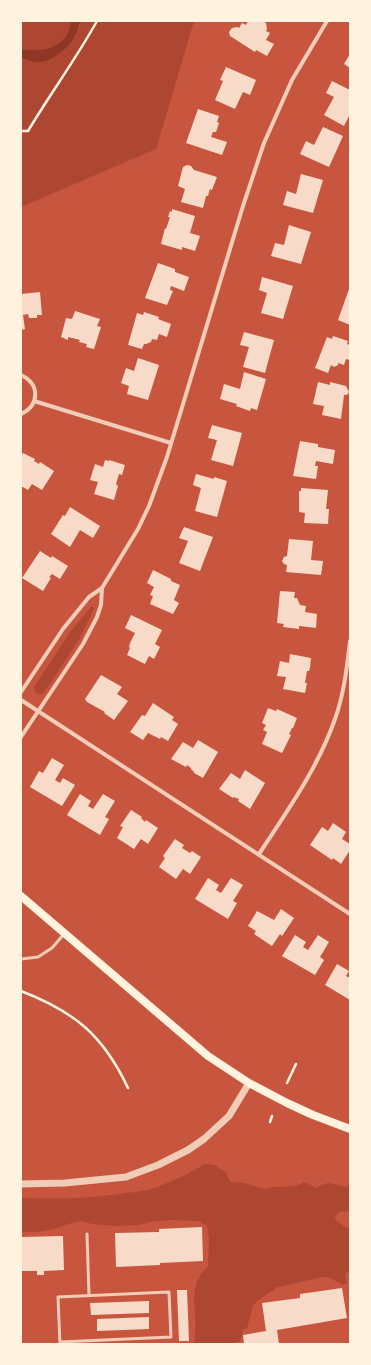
<svg xmlns="http://www.w3.org/2000/svg" width="371" height="1365" font-family="'Open Sans',sans-serif">
  <style>
    .green { fill: #ae4732 }
    .water { fill: #8f3625 }
    .building { fill: #f7dbc8 }
    .lines { fill: none; stroke-linecap: round; stroke-linejoin: round }
    .path { stroke: #fff3e0; stroke-width: 2.5 }
    .service { stroke: #f1ccb7; stroke-width: 3 }
    .minor { stroke: #f1ccb7; stroke-width: 4 }
    .tertiary { stroke: #f1ccb7; stroke-width: 7 }
    .secondary { stroke: #fff3e0; stroke-width: 8 }
  </style>
  <rect width="100%" height="100%" fill="#c8553d"/>
  <g class="green">
    <polygon points="21,21 194,21 156,149 21,207"/>
    <path d="M 91,607 L 94,607 L 94,609 L 80,638 L 44,693 C 39,696 34,693 34,687 L 70,632 Z"/>
    <path d="M 205,1164 L 214,1165 L 226,1172 L 230,1182 L 244,1183 L 265,1189 L 273,1187 L 297,1186 L 304,1182 L 317,1188 C 329,1179 334,1185 347,1187 L 350,1184 L 350,1211 L 339,1212 L 334,1218 L 343,1226 L 350,1229 L 350,1272 L 345,1273 L 347,1283 L 343,1285 L 330,1278 L 321,1277 L 314,1279 L 278,1287 L 257,1301 L 253,1306 L 247,1328 L 243,1330 L 240,1341 L 233,1343 L 233,1344 L 194,1344 C 195,1335 196,1325 195,1316 C 194,1295 192,1282 208,1266 L 209,1238 L 207,1226 L 198,1221 L 172,1220 L 150,1222 L 139,1225 L 115,1226 L 92,1224 L 81,1221 L 68,1224 L 55,1229 L 37,1232 L 21,1232 L 21,1198 C 56,1199 90,1199 125,1193 C 135,1192 146,1191 155,1188 C 170,1182 191,1173 205,1164 Z"/>
  </g>
  <path class="water" d="M 71,21 L 80,21 C 75,39 71,45 56,56 C 51,59 45,62 39,62 C 32,63 27,58 21,58 L 21,50 C 27,49 34,51 40,50 C 57,49 70,38 71,21 Z"/>
  <g class="building">
    <polygon points="248,21 265,21 264,22 266,23 267,29 266,31 270,33 266,40 274,44 267,56 256,50 255,52 230,36 229,32 232,28 237,27 239,28 242,23 246,25"/>
    <polygon points="350,54 350,68 344,64"/>
    <polygon points="226,67 256,80 250,95 243,92 235,109 215,100 223,81 220,80"/>
    <polygon points="332,81 350,90 350,114 344,126 324,115 334,97 326,93"/>
    <polygon points="198,109 219,116 217,122 219,123 216,132 213,132 211,137 227,142 222,155 186,143"/>
    <polygon points="323,127 343,136 329,167 300,154 306,141 314,145"/>
    <polygon points="187,165 191,166 194,170 217,177 212,190 210,189 208,196 206,196 203,208 181,202 185,189 178,186 183,167"/>
    <polygon points="301,174 323,180 313,213 283,205 287,191 296,194"/>
    <polygon points="172,209 195,216 190,233 200,236 195,251 182,247 182,250 161,244 165,228 166,229 170,217 168,217 170,211 172,212"/>
    <polygon points="289,225 311,232 301,264 271,256 275,243 284,245"/>
    <polygon points="158,263 175,269 175,272 189,277 184,291 171,286 170,290 173,291 167,305 145,298"/>
    <polygon points="262,277 293,286 283,319 261,313 267,293 259,290"/>
    <polygon points="349,289 350,290 350,325 338,320"/>
    <polygon points="40,292 42,315 37,315 37,318 29,318 28,314 23,315 25,329 21,330 21,294"/>
    <polygon points="75,311 100,319 97,326 101,327 94,349 86,347 87,344 79,342 80,340 68,337 68,340 61,337 66,318 72,319"/>
    <polygon points="144,312 159,317 158,319 171,324 167,337 159,334 157,340 152,339 151,342 146,344 144,344 142,349 128,345 137,313 143,315"/>
    <polygon points="244,332 274,340 265,373 243,367 249,347 240,345"/>
    <polygon points="333,336 348,341 347,344 350,345 350,360 346,359 344,365 338,363 338,365 334,367 331,365 328,373 315,368 327,337 332,339"/>
    <polygon points="138,358 159,365 148,400 127,394 129,386 121,383 126,368 134,371"/>
    <polygon points="244,372 266,379 257,410 251,408 250,411 236,406 237,404 220,399 224,384 240,389"/>
    <polygon points="318,382 330,385 330,382 346,386 349,392 347,395 344,395 341,419 322,415 324,406 313,404"/>
    <polygon points="212,425 242,433 233,466 211,460 217,440 208,438"/>
    <polygon points="300,441 318,444 318,447 335,450 333,464 316,461 315,466 318,466 316,479 293,476"/>
    <polygon points="23,453 35,459 34,461 39,464 40,462 54,471 42,490 32,484 28,490 21,486 21,456"/>
    <polygon points="105,460 109,461 109,460 125,465 122,475 119,474 116,484 118,486 114,500 94,494 98,482 90,480 95,464 103,467"/>
    <polygon points="196,474 214,479 214,477 227,481 217,517 195,511 201,488 193,485"/>
    <polygon points="301,488 328,490 326,509 329,509 328,524 304,523 305,513 299,512 299,491 301,491"/>
    <polygon points="70,507 100,526 93,538 80,530 70,547 51,534 63,515 65,516"/>
    <polygon points="184,527 213,537 200,571 179,563 188,541 179,538"/>
    <polygon points="289,539 313,541 311,560 323,561 321,575 286,572 287,565 284,564 282,561 284,557 287,556"/>
    <polygon points="40,551 51,558 52,556 68,566 60,579 52,574 49,577 51,578 43,591 22,578"/>
    <polygon points="153,570 171,579 171,581 180,585 174,600 179,603 173,614 150,604 153,596 150,595 154,587 147,583"/>
    <polygon points="280,591 295,592 294,598 297,598 300,605 306,606 305,612 317,614 316,628 299,626 299,629 283,627 284,624 277,623"/>
    <polygon points="131,615 162,630 155,644 160,647 154,659 149,656 145,664 127,655 130,648 129,647 130,643 135,633 125,628"/>
    <polygon points="290,654 311,658 310,668 309,671 307,671 305,683 307,683 305,693 283,689 286,677 277,676 280,661 289,663"/>
    <polygon points="101,675 122,687 117,694 128,701 114,720 104,713 105,712 87,702 85,699"/>
    <polygon points="153,703 174,717 172,720 178,724 168,741 161,737 160,739 148,733 143,740 130,732 142,715 145,716"/>
    <polygon points="268,708 276,711 277,709 297,718 293,728 292,728 289,734 291,735 282,753 262,744 267,732 263,730 266,725 262,723"/>
    <polygon points="198,740 218,752 203,778 194,773 194,772 191,769 191,768 187,765 186,767 171,759 183,742 193,748"/>
    <polygon points="52,758 64,765 55,780 60,783 63,778 75,785 62,806 30,787 39,771 43,773"/>
    <polygon points="245,770 265,783 250,809 238,801 239,799 234,797 233,798 219,789 231,773 240,779"/>
    <polygon points="80,794 91,801 88,806 93,809 103,794 115,801 105,817 109,819 100,835 67,815"/>
    <polygon points="131,810 142,817 141,818 145,822 146,820 158,828 148,844 141,839 134,849 117,838 123,827 120,826"/>
    <polygon points="333,823 346,832 342,839 350,844 350,850 341,864 333,858 332,860 310,845 322,827 328,831"/>
    <polygon points="175,839 184,845 182,848 190,853 192,851 201,857 190,874 183,869 176,879 159,867 165,858 163,856"/>
    <polygon points="208,878 219,885 216,890 221,893 231,878 243,885 233,901 237,903 228,919 195,899"/>
    <polygon points="281,909 294,918 282,936 280,934 272,946 254,934 256,931 248,926 257,911 274,920"/>
    <polygon points="295,935 306,942 303,947 308,950 318,935 329,942 320,957 324,960 315,975 282,956"/>
    <polygon points="337,964 349,971 346,976 350,978 350,1000 325,985"/>
    <polygon points="202,1227 203,1261 160,1263 160,1265 116,1267 115,1233 159,1232 159,1229"/>
    <polygon points="63,1236 64,1270 44,1271 44,1275 37,1275 37,1271 21,1271 21,1237"/>
    <polygon points="342,1288 347,1318 277,1330 279,1344 244,1344 243,1335 266,1331 262,1303 300,1298 300,1294"/>
    <polygon points="177,1290 187,1290 189,1341 179,1341"/>
    <polygon points="149,1301 149,1313 91,1315 90,1303"/>
    <polygon points="149,1317 149,1329 97,1331 97,1319"/>
  </g>
  <g class="lines">
    <g class="path">
      <path d="M 21,131 L 28,131 C 50,94 76,59 97,21"/>
      <path d="M 21,991 C 75,1012 103,1035 128,1088"/>
      <polyline points="287,1083 296,1064"/>
      <polyline points="270,1122 272,1116"/>
    </g>
    <g class="service">
      <polyline points="21,959 38,957 52,948 64,934"/>
      <polyline points="87,1234 89,1295"/>
      <polyline points="60,1342 171,1337 169,1292 58,1297 60,1344"/>
    </g>
    <g class="minor">
      <path d="M 21,375 C 40,384 40,405 21,414"/>
      <polyline points="34,401 171,443"/>
      <polyline points="21,692 63,629 89,597 102,588 138,529 149,506 167,457 243,206 264,143 292,80 327,21"/>
      <polyline points="21,700 350,914"/>
      <polyline points="21,737 83,644 97,617 101,605 102,588"/>
      <path d="M 259,854 C 287,811 318,768 335,719 C 344,694 347,667 350,641"/>
    </g>
    <polyline class="tertiary" points="21,1184 65,1183 126,1177 158,1165 188,1150 204,1139 229,1116 249,1083"/>
    <polyline class="secondary" points="21,896 208,1056 249,1083 287,1103 313,1115 350,1129"/>
  </g>
  <rect width="371" height="1365" fill="none" stroke="#fff3e0" stroke-width="44"/>
</svg>
